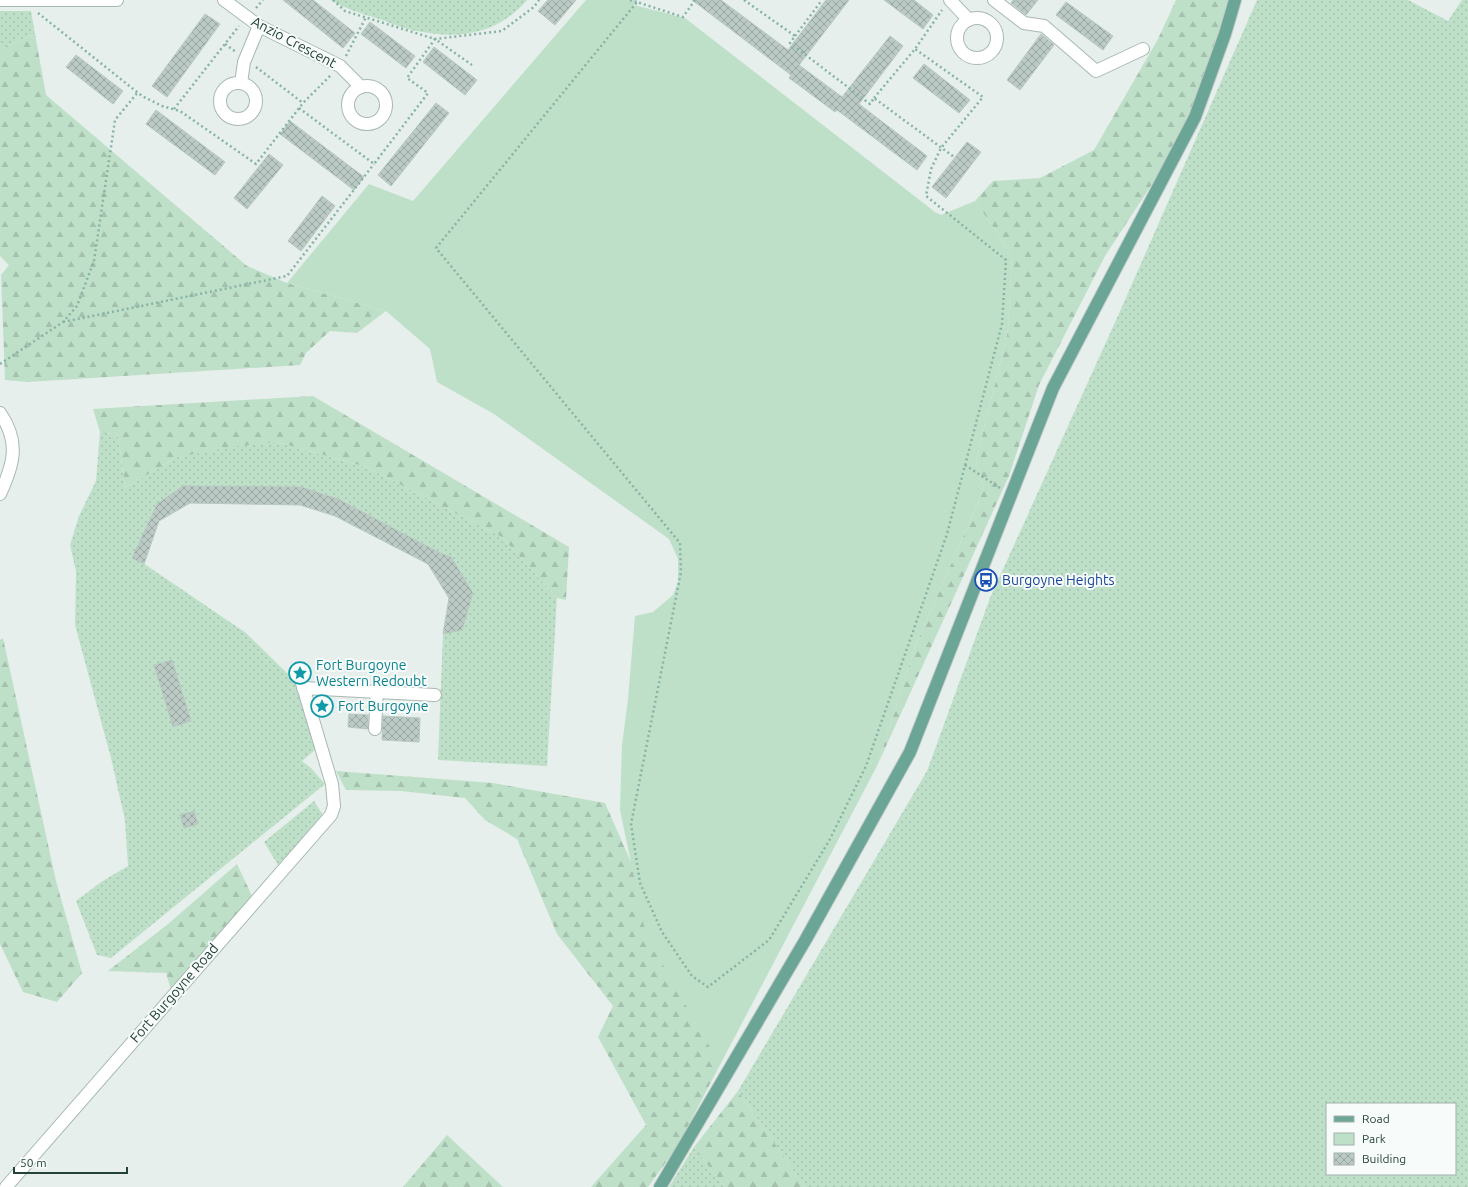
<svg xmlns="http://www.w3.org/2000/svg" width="1468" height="1187" font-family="Ubuntu,sans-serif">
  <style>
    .grass { fill: url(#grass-dots); fill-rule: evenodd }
    .forest { fill: url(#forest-firs) }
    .park { fill: #bfe0c8 }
    .building { fill: url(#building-cross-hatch); stroke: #b8c9c2 }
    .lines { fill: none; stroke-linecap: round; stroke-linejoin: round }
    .minor-casing { stroke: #a8b8b2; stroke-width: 14 }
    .major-casing { stroke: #c2cac8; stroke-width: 14 }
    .path { stroke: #86b3a5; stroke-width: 2.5; stroke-dasharray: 2 3; stroke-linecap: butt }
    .minor { stroke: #fff; stroke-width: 12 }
    .major { stroke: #6aa596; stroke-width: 12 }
    .labels { text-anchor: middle; stroke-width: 4; stroke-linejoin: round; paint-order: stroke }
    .street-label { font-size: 14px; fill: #24423a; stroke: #f7fbf9 }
    .transit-label { font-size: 14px; fill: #164399; stroke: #f7fbf9; text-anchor: start }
    .culture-label { font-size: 14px; fill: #0d838f; stroke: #f7fbf9; text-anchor: start }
  </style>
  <defs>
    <pattern id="grass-dots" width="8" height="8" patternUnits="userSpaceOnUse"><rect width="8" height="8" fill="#bfe0c8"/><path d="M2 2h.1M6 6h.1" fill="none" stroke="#a4c1ad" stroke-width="1.8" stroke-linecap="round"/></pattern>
    <pattern id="forest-firs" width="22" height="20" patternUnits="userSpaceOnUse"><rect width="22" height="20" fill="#bfe0c8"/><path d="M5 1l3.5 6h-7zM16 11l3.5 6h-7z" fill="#a4c1ad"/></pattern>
    <pattern id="building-cross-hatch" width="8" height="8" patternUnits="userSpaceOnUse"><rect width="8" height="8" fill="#bbcac4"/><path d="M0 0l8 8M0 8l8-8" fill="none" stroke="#98a6a0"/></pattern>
  </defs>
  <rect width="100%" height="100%" fill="#e6efeb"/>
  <g class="grass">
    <path d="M 331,0 L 527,0 C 498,34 460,40 417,31 C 405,29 393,24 382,20 C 364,14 347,10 331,0 Z"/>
    <path d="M 1257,0 L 1408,0 L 1448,21 L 1462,0 L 1468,0 L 1468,1187 L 805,1187 L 738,1091 L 927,771 L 990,598 L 1117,318 ZM 1327,1104 L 1455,1104 L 1455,1174 L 1327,1174 Z"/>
    <polygon points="0,11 31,11 35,34 0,49"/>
    <polygon points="100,432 118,435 125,488 177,457 237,443 277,442 366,467 502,537 557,598 547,766 438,760 443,634 462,630 473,594 442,554 338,499 301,487 183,486 156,505 132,558 143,563 246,633 287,673 299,673 320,746 302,761 311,768 325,784 111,958 97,955 76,901 101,882 128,866 125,820 111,758 75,625 76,571 70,545 79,516 96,481"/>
    <polygon points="314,801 323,815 278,865 264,842"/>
    <polygon points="694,1147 724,1187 669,1187"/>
  </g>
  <g class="forest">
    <polygon points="1176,0 1235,0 1190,126 1105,256 1039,385 1009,476 877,766 916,644 984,489 976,461 1008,330 1012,255 975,201 993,181 1040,178 1094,150 1158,39"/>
    <polygon points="35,34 46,95 247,266 287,283 386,311 357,333 330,331 306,353 300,365 28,382 5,380 1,275 9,265 0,256 0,49"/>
    <polygon points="313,396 569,547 566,600 557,598 502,537 366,467 277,442 238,446 177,457 125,488 118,435 100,432 93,409"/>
    <polygon points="3,638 56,881 82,973 57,1002 23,992 0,944 0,640"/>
    <polygon points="336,771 493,783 605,803 720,1065 677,1147 648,1187 591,1187 646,1125 598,1037 613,1006 557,934 517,839 485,820 465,798 401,791 346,790"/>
    <polygon points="237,864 253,898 171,990 166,973 108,971 168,924"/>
    <polygon points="738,1091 801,1181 805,1187 724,1187 694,1147"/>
    <polygon points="447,1135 503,1187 403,1187"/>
  </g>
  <polygon class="park" points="586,0 635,0 634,5 685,18 935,212 941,215 975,201 1012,255 1008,330 976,461 984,489 916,644 877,766 720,1065 646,935 620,810 622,745 628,699 635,616 653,612 673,595 678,582 678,559 669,539 494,414 437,382 430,349 386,311 287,283 369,184 413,201"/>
  <g class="building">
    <polygon points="283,0 313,0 355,33 343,48"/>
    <polygon points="548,0 576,0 555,25 538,11"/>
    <polygon points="692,0 721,0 788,50 826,0 849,0 799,65 842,97 890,36 903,46 859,104 927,156 917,170 837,110 835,112 800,86 789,78 791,75"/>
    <polygon points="884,0 914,0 933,15 923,29"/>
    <polygon points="1013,0 1038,0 1026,15 1011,3"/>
    <polygon points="1066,2 1113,36 1103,50 1056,15"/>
    <polygon points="205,14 220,24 167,97 152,86"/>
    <polygon points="370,22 415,56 406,68 361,34"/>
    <polygon points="1041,34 1054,45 1020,90 1007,80"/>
    <polygon points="434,47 477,80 465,95 423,62"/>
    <polygon points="76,55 123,91 113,104 66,67"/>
    <polygon points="924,64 970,100 959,113 913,78"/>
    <polygon points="436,103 449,113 391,186 378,175"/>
    <polygon points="156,110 225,162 215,175 146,124"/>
    <polygon points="290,121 364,177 354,190 280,134"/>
    <polygon points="967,142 981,152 946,198 932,187"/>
    <polygon points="269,154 283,165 247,209 234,198"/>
    <polygon points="322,196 335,206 301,251 288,241"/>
    <polygon points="183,486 301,487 338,499 442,554 451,557 473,593 462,630 443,634 449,598 428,564 335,516 300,505 190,503 159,521 144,564 132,558 157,504"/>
    <polygon points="172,660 191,721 173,727 154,665"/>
    <polygon points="349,714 368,715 368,729 348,727"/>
    <polygon points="383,716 420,718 419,742 382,740"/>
    <polygon points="194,811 198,824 184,828 180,815"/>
  </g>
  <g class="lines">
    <g class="minor-casing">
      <g id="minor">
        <polyline points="1,0 117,0"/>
        <polyline points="224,0 259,26 340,66 361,87"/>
        <polyline points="950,0 969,20"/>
        <polyline points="994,0 1024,23 1044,26 1096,71 1143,49"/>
        <circle cx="977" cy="38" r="20"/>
        <circle cx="238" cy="101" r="18"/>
        <polyline points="241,83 244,62 259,26"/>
        <circle cx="367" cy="105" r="19"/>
        <path d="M 0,413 C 20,442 14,464 0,494"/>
        <polyline points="303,688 435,695"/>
        <polyline points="375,729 377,691"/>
        <polyline points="6,1187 331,815 334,806 332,784 299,673"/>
      </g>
    </g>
    <g class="major-casing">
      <polyline id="major" points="660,1187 806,939 910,752 1053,388 1195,117 1225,34 1235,0"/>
    </g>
    <g class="path">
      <polyline points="333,0 345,11 435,39 502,31 534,7 539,0"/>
      <polyline points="630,0 637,2"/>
      <polyline points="695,0 683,17 637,2 436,248 680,543 681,572 631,824 640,883 662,932 692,976 708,987 769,940 829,841 866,766 947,534 1002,324 1006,260 926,196 931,169 941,148 983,97 915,49"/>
      <polyline points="744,0 795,36 790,43 870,104 874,98 954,157"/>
      <polyline points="256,8 263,0"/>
      <polyline points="38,13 142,96 162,106 180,111 256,164 303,103 331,75"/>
      <polyline points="795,36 822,0"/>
      <polyline points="225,44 236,52"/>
      <polyline points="346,56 366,17"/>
      <polyline points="256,67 303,103"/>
      <polyline points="874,98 915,49 942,10"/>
      <polyline points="299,108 374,164 428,93 407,78 435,39 472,65"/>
      <polyline points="174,109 239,26"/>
      <polyline points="63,322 287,276 374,164"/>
      <polyline points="0,364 63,322 77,306 94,261 115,120 138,92"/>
      <polyline points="965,465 1000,488"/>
    </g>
    <use href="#minor" class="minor"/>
    <use href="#major" class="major"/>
  </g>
  <defs>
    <g id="bus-ring" transform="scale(1.15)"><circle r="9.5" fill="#f7fbf9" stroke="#1a4fb4" stroke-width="1.5"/><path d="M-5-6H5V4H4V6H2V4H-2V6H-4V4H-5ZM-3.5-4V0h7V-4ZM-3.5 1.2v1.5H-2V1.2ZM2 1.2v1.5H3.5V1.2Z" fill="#1a4fb4"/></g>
    <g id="sight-ring" transform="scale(1.15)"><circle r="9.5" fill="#f7fbf9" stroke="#0f9aa8" stroke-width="1.5"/><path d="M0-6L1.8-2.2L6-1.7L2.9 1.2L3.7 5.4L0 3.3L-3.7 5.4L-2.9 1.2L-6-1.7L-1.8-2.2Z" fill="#0f9aa8"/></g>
  </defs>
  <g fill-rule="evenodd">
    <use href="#bus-ring" x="986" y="580"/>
    <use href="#sight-ring" x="300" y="673"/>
    <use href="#sight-ring" x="322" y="706"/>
  </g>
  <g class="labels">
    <g class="street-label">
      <text transform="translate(294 42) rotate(28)" y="5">Anzio Crescent</text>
      <text transform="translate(174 993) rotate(-49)" y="5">Fort Burgoyne Road</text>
    </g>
    <g class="transit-label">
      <text x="1002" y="585">Burgoyne Heights</text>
    </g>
    <g class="culture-label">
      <text x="316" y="670">Fort Burgoyne<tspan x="316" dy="16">Western Redoubt</tspan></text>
      <text x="338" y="711">Fort Burgoyne</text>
    </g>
  </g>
  <rect x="1326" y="1103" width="130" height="72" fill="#f7fbf9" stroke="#a3b1ad"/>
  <rect x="1334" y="1116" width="20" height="6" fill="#6aa596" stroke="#a3b1ad"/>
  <text x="1362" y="1123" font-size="12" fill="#24423a">Road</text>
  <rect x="1334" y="1133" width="20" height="12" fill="#bfe0c8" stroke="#a3b1ad"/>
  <text x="1362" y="1143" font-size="12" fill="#24423a">Park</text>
  <rect x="1334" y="1153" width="20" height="12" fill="url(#building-cross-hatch)" stroke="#a3b1ad"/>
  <text x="1362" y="1163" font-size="12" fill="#24423a">Building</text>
  <path d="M14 1167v6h113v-6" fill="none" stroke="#24423a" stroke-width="2"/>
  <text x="20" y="1167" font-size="12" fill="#24423a" stroke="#f7fbf9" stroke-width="3" paint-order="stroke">50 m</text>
</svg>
